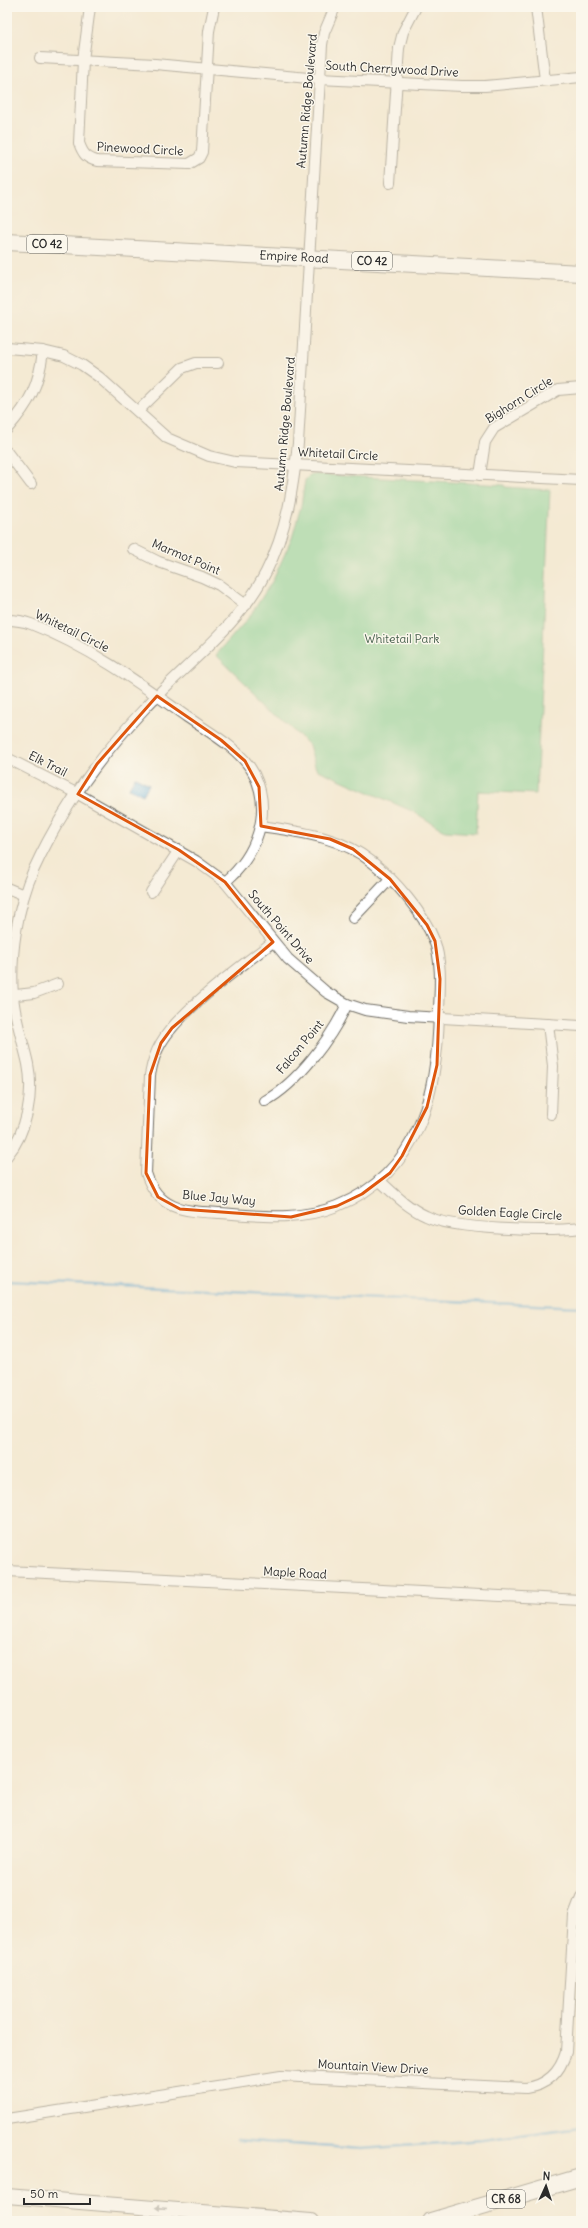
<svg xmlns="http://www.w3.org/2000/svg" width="588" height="2228" font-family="Delius,sans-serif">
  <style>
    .green { fill: #7cd093; stroke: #547e5f }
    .water { fill: #5aa4d2; stroke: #42687e }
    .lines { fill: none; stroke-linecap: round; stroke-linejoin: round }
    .stream { stroke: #5aa4d2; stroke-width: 2.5 }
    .minor-casing { stroke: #716e66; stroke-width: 12 }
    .secondary-casing { stroke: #716e66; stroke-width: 16 }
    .primary-casing { stroke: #716e66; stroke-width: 18 }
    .minor { stroke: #fff; stroke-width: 10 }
    .secondary { stroke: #fff; stroke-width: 14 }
    .primary { stroke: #fff; stroke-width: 16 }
    .oneway { fill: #a0a0a0 }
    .marked { fill: none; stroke: #df570e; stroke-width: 3; stroke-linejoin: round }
    .labels { text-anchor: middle; stroke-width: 3; stroke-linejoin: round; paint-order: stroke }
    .shield { fill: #fbf7ec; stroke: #696865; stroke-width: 1 }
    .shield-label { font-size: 11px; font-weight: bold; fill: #2b2b2b }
    .street-label { font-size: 12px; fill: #2b2b2b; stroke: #fbf7ec }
    .park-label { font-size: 12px; fill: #435d4a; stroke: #fbf7ec }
  </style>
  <rect width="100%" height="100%" fill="#fbf7ec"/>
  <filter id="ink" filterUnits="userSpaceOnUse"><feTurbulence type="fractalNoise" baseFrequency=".025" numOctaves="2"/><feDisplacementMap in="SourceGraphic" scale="8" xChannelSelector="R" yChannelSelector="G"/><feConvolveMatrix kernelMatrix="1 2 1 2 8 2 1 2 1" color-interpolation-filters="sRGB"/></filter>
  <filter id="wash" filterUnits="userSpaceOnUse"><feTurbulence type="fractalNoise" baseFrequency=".012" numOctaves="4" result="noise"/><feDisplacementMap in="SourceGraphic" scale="16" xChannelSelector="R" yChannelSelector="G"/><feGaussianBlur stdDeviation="0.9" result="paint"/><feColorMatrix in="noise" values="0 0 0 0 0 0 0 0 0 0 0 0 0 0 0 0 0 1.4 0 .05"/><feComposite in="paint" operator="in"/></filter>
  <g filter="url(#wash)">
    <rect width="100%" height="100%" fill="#f4ead3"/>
    <polygon class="green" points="311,474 504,485 505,487 550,490 536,794 478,791 476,833 445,831 414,812 316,769 309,745 216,655 250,616 273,580 292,538 301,506 305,480"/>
    <polygon class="water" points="135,777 149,784 143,795 129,788"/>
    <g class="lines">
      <g class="stream">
        <polyline points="7,1281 581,1307"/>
        <polyline points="237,2140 361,2149 482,2140 581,2127"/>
      </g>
    </g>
  </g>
  <g filter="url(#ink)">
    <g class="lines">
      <g class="minor-casing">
        <g id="minor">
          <path d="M 90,7 L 83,60 L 79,143 C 83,154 86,158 97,161 L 189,164 L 199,158 L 202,152 L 209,31 L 214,7"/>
          <polyline points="536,7 545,80"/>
          <polyline points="40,58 155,64 319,79 462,86 485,86 581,77"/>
          <polyline points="390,183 399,48 403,32 416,7"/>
          <polyline points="7,348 43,351 64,356 82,365 99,377 167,438 209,456 235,462 581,480"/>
          <polyline points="138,411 182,368 196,363 218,363"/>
          <path d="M 7,429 C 30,403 39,385 43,351"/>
          <polyline points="7,452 31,484"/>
          <polyline points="480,475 485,442 494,428 558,390 581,388"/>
          <polyline points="133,549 159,562 202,577 219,585 246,605"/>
          <path d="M 7,620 C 15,620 23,621 31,624 C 88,646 138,682 187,717 C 209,732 241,749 254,774 C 273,813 256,856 225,882"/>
          <polyline points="7,758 78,794 196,861 225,882 288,959 326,992 347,1004 365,1010 408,1016 581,1026"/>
          <path d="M 261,826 C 300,832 340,836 372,862 C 394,879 424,914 434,940 C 442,961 440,987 439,1009 C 438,1091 421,1172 337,1206 C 300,1221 259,1216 220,1213 C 185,1211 158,1211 146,1173 L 150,1075 C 152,1064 155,1053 161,1043 C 180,1010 241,966 273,942"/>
          <polyline points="7,888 24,895"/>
          <polyline points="151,892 179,850"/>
          <polyline points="353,918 390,879"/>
          <polyline points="7,996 34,993 58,984"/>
          <polyline points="548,1024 553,1066 551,1114"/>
          <path d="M 265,1101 C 298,1083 332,1037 347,1004"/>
          <path d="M 7,1156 C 27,1132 34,1094 28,1064 C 23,1041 15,1020 13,996 C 10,954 17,907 34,869 C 61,810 101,755 145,708 C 186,663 238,628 266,572 C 287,531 293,488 298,443 L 322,45 L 324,33 L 335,7"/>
          <path d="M 380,1181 C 394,1194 408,1208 426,1216 C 454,1230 549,1232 581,1228"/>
          <polyline points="7,1571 581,1600"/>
          <path d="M 7,2119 L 281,2076 L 526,2088 C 547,2085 560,2073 566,2052 L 574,1915 L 581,1897"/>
        </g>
      </g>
      <g class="secondary-casing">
        <polyline id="secondary" points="7,2196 311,2221"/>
      </g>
      <g class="primary-casing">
        <g id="primary">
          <polyline points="7,242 581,273"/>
          <polyline points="431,2221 581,2177"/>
        </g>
      </g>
      <use href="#minor" class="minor"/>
      <use href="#secondary" class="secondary"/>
      <use href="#primary" class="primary"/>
    </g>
    <defs><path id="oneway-solid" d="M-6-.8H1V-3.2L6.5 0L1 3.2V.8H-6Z"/></defs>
    <use class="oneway" href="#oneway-solid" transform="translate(161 2208) rotate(-175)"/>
  </g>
  <path d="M0 0H588V2228H0ZM 157,696 L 221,740 L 245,761 L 259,787 L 261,826 L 330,839 L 353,849 L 390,879 L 427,925 L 435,941 L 440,979 L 437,1065 L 427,1107 L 402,1156 L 390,1173 L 362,1194 L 337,1206 L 291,1217 L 180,1209 L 158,1197 L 146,1173 L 150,1075 L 161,1043 L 172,1028 L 273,942 L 225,882 L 179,850 L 78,794 L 97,764 Z" fill="#f4ead3" fill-opacity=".55" fill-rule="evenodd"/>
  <path class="marked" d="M 157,696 L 221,740 L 245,761 L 259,787 L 261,826 L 330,839 L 353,849 L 390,879 L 427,925 L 435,941 L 440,979 L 437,1065 L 427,1107 L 402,1156 L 390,1173 L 362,1194 L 337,1206 L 291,1217 L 180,1209 L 158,1197 L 146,1173 L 150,1075 L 161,1043 L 172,1028 L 273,942 L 225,882 L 179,850 L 78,794 L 97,764 Z"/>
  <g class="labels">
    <g class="shield">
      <rect x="27" y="235" width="40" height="18" rx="3"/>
      <rect x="352" y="252" width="40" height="18" rx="3"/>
      <rect x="487" y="2190" width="38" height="18" rx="3"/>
    </g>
    <g class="shield-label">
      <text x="47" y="248">CO 42</text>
      <text x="372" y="265">CO 42</text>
      <text x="506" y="2203">CR 68</text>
    </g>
    <g class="street-label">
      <text transform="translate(392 69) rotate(3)" y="4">South Cherrywood Drive</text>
      <text transform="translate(307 101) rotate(-85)" y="4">Autumn Ridge Boulevard</text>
      <text transform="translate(140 149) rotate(3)" y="4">Pinewood Circle</text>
      <text transform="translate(294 257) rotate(3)" y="4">Empire Road</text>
      <text transform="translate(519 400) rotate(-32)" y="4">Bighorn Circle</text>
      <text transform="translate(285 424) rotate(-85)" y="4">Autumn Ridge Boulevard</text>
      <text transform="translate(338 454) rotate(3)" y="4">Whitetail Circle</text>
      <text transform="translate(186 557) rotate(23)" y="4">Marmot Point</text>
      <text transform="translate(72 631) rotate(26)" y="4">Whitetail Circle</text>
      <text transform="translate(48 764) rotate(27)" y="4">Elk Trail</text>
      <text transform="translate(281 927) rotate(49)" y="4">South Point Drive</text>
      <text transform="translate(300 1047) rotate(-50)" y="4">Falcon Point</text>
      <text transform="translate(219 1198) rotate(5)" y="4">Blue Jay Way</text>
      <text transform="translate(510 1213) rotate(3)" y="4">Golden Eagle Circle</text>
      <text transform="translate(295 1573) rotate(3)" y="4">Maple Road</text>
      <text transform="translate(373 2067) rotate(3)" y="4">Mountain View Drive</text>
    </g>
    <g class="park-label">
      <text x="402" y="643">Whitetail Park</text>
    </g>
  </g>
  <rect width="588" height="2228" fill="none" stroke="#fbf7ec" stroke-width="24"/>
  <g transform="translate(546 2186) rotate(3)" stroke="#fbf7ec" stroke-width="3" paint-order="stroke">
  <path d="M0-3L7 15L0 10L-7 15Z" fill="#2b2b2b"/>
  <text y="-6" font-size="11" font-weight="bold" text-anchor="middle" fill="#2b2b2b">N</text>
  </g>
  <path d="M24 2198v6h66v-6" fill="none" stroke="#2b2b2b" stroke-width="2"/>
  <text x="30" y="2198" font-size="12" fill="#2b2b2b" stroke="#fbf7ec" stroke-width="3" paint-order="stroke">50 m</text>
</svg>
